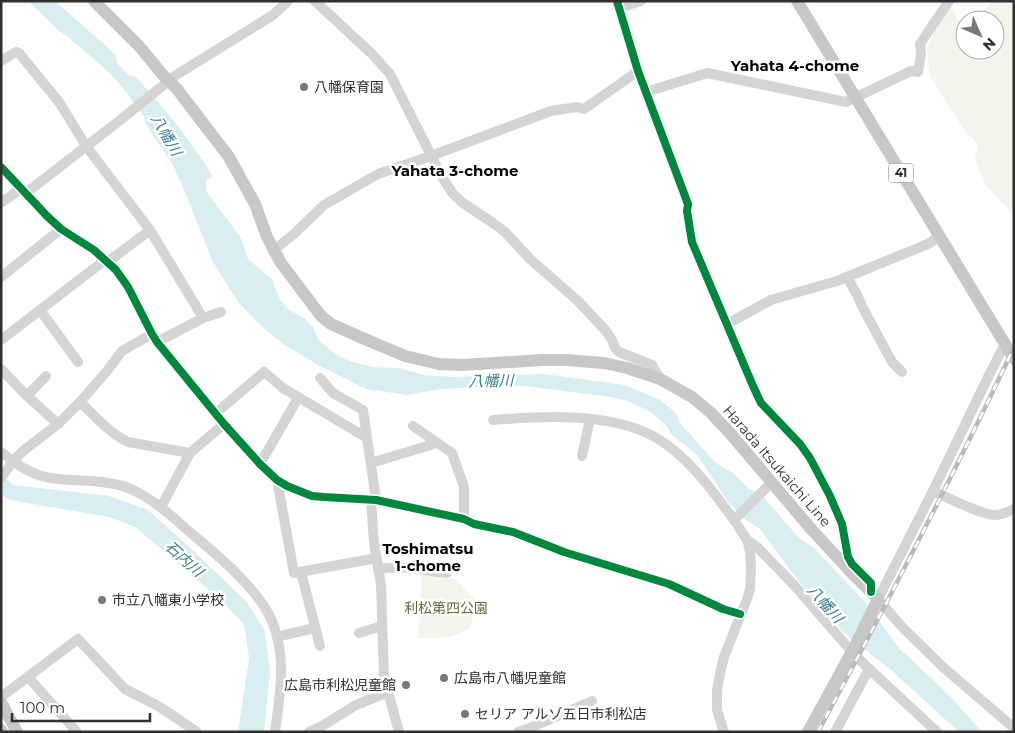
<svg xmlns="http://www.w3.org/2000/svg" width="1015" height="733" font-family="Montserrat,'Noto Sans JP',sans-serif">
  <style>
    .green { fill: #f3f5ec }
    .water { fill: #d8eef2 }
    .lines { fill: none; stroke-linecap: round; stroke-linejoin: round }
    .minor { stroke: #d4d4d4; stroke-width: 10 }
    .major { stroke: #c7c7c7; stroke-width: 12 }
    .rail-casing { stroke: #bbb; stroke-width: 4.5 }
    .rail { stroke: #fff; stroke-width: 2.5; stroke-dasharray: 8; stroke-linecap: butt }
    .cycleway-casing { stroke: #fff; stroke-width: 11 }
    .cycleway { stroke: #00873e; stroke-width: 8 }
    .poi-dot { fill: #787878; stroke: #fff; stroke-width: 2 }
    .labels { text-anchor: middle; stroke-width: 5; stroke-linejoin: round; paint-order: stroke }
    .shield { fill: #fff; stroke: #6d6d6d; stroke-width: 1 }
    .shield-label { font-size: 12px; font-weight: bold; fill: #2f2f2f }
    .poi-label { font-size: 14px; fill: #2f2f2f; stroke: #fff; text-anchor: start }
    .street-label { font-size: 14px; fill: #2f2f2f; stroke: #fff }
    .park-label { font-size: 14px; fill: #5d6b3b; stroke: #fff }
    .neighbourhood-label { font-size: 15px; font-weight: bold; fill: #000; stroke: #fff }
    .water-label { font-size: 15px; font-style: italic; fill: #39808c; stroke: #fff }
  </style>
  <rect width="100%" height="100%" fill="#fff"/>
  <g class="green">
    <polygon points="991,1 1014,1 1014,216 986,185 975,159 978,145 963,128 930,77 927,49 939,20 951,7 960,24 965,23 965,50 995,50 995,20 974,20 991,3"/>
    <path d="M 422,573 L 437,575 L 440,579 L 454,578 L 474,599 L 471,627 C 450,640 442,638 418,638 Z"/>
  </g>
  <g class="water">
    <path d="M 28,1 L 55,1 L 116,55 L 117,63 L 130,76 L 135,76 C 156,99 176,122 194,148 C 200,157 208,166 212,177 L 206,180 L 206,191 L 241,238 L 248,259 L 272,279 L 280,300 L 289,310 L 303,317 L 313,327 L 319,341 L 337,355 L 352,362 L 373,367 L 399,368 L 424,375 L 452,377 L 544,374 L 625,385 L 660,400 L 676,413 L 679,422 L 716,463 L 733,473 L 749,489 L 760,493 L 799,538 L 815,549 L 865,602 L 899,648 L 950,696 L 982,732 L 959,732 L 891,670 L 844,633 L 803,587 L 760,529 L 746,520 L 728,502 L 698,456 L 670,433 L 667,426 L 651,412 L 628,401 L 610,397 L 526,386 L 491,386 L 441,389 L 407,395 L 366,389 L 320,366 L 283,344 L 259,324 L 239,303 L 224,280 L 213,262 L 184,190 L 172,163 L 148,128 L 143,115 L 125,91 L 111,74 L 67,36 L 59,31 Z"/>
    <polygon points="1,474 13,485 109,496 148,510 188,546 247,602 265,631 270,673 264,732 238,732 249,658 244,624 223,602 135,527 109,517 10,500 1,494"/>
  </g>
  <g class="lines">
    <g class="minor">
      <polyline points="315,1 372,54 390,74 442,177 453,194 463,203 493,223 505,232 530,259 578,301 606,331 612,340 615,348 619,352 652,365 660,379"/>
      <polyline points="617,1 638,71 688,204 687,211 692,242 753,386 761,403 800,444 810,458 830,496 842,524 848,557 852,564 871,583 871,586"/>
      <polyline points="619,8 641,1"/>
      <polyline points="1,61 16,52 19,53 59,102 86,146 150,230 203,318"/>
      <polyline points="646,92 707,73 846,102 911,71 918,72 921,54 920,44 949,1"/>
      <polyline points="1,167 47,216 61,229 94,250 116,270 128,287 152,334 157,342 224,424 260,464 277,480 287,486 312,496 324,497 376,500 464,519 474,524 513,532 564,552 669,584 723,609 740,614"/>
      <polyline points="26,193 119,121 176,75 273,15 288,1"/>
      <polyline points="1,203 19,190 26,193"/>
      <polyline points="273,251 295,233 324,205 378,174 431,156 551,111 577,107 584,109 638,71"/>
      <polyline points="1,277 61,229"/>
      <polyline points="847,277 857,295 863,308 892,362 902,372"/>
      <polyline points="40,310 78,362"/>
      <polyline points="727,324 771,300 837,281 928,244 940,236"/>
      <polyline points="1,340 105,260 113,258 150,230"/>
      <polyline points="157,342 203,318 221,312"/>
      <polyline points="1005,344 990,373 933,491 878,599 902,627 944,668 1014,728"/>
      <polyline points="1,369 25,394 58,424"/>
      <polyline points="320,378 333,393 363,410 376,500"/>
      <polyline points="27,396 46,376"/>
      <path d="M 80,402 C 95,416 109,433 128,442 L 190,453"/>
      <polyline points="216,413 264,372 283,388 367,438"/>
      <path d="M 493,420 C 543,416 610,412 655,437 C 687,455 713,491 734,520"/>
      <polyline points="413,426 452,453 464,487 464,519"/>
      <path d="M 1,452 C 16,464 31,475 51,478 C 75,482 99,479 123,486 C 151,496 169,514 191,533 C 217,555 245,578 264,606 C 269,614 274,624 276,633 C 286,665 279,700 275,732"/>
      <polyline points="582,456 590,419"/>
      <polyline points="371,463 437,443"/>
      <polyline points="260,464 298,398"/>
      <polyline points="1,478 13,461 23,451 58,424 80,402 107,371 122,351 152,334"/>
      <polyline points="277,480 294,573 377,558"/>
      <path d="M 933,491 C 947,497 981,515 995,515 C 1002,515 1008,512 1014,509"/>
      <polyline points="371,500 374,543 381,585 384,677 399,732"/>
      <polyline points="161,507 190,453 224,424"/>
      <polyline points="747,540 757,547 794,585 852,652 865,665 937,732"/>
      <path d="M 378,569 C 403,565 423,570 447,573"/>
      <polyline points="301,572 320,646"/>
      <polyline points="359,633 382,626"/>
      <polyline points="284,635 315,628"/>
      <polyline points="28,677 77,732"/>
      <polyline points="1,697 78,639 125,689 160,707 197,732"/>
      <polyline points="309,732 322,726 356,705 388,692"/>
      <polyline points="518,732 530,728 592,701"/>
      <polyline points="724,732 717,710 717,690 721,669 724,657 747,599 750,589 751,568 750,551 747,540 734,520 771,483"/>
      <polyline points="835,732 869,669"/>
    </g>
    <g class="major">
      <polyline points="94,1 139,46 163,75 177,89 229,157 255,204 267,237 281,263 321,316 331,324 360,337 405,356 439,364 463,365 542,360 566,360 604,363 627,368 660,379 692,397 710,412 729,432 812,530 849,570 878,599 854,648 808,732"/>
      <polyline points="797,1 1014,359"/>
      <polyline points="1,702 17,732"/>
      <polyline points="1,730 2,732"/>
    </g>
    <g class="rail-casing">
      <path id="rail" d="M 818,732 C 886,605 953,477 1014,347"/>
    </g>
    <use href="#rail" class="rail"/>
    <g class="cycleway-casing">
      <g id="cycleway">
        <polyline points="617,1 638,71 688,204 687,211 692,242 753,386 761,403 800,444 810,458 830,496 842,524 848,557 852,564 871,583 871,592"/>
        <polyline points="1,167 47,216 61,229 94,250 116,270 128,287 152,334 157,342 224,424 260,464 277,480 287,486 312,496 324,497 376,500 464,519 474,524 513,532 564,552 669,584 723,609 740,614"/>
      </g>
    </g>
    <use href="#cycleway" class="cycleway"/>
  </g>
  <g class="poi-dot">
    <circle cx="304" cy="87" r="5"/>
    <circle cx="102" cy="600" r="5"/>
    <circle cx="444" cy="678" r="5"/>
    <circle cx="406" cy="685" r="5"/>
    <circle cx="465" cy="714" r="5"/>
  </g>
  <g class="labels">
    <rect class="shield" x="888.5" y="163.5" width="25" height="19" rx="4"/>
    <g class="shield-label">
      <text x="901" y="177">41</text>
    </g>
    <g class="poi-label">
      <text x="314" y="92">八幡保育園</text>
      <text x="112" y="605">市立八幡東小学校</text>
      <text x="454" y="683">広島市八幡児童館</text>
      <text x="396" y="690" text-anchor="end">広島市利松児童館</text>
      <text x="475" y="719">セリア アルゾ五日市利松店</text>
    </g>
    <g class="street-label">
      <text transform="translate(777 466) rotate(49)" y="5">Harada Itsukaichi Line</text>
    </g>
    <g class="park-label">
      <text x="446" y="613">利松第四公園</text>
    </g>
    <g class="neighbourhood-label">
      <text x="795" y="71">Yahata 4-chome</text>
      <text x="455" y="176">Yahata 3-chome</text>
      <text x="428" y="554">Toshimatsu<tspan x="428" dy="17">1-chome</tspan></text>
    </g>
    <g class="water-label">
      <text transform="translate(166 135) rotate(60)" y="5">八幡川</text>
      <text transform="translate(491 381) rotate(-1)" y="5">八幡川</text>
      <text transform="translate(184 559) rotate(42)" y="5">石内川</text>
      <text transform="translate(825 604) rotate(48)" y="5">八幡川</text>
    </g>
  </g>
  <rect width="1015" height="733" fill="none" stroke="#2f2f2f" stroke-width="5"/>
  <g transform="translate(980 35) rotate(135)"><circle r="24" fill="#ffffff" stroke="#acacac"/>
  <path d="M0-4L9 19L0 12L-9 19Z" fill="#787878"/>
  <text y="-8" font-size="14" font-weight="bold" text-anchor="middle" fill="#2f2f2f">N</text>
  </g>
  <path d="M12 713v8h138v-8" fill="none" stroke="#2f2f2f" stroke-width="2.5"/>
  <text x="20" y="713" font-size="15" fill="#2f2f2f" stroke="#ffffff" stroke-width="4" paint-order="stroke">100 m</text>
</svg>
